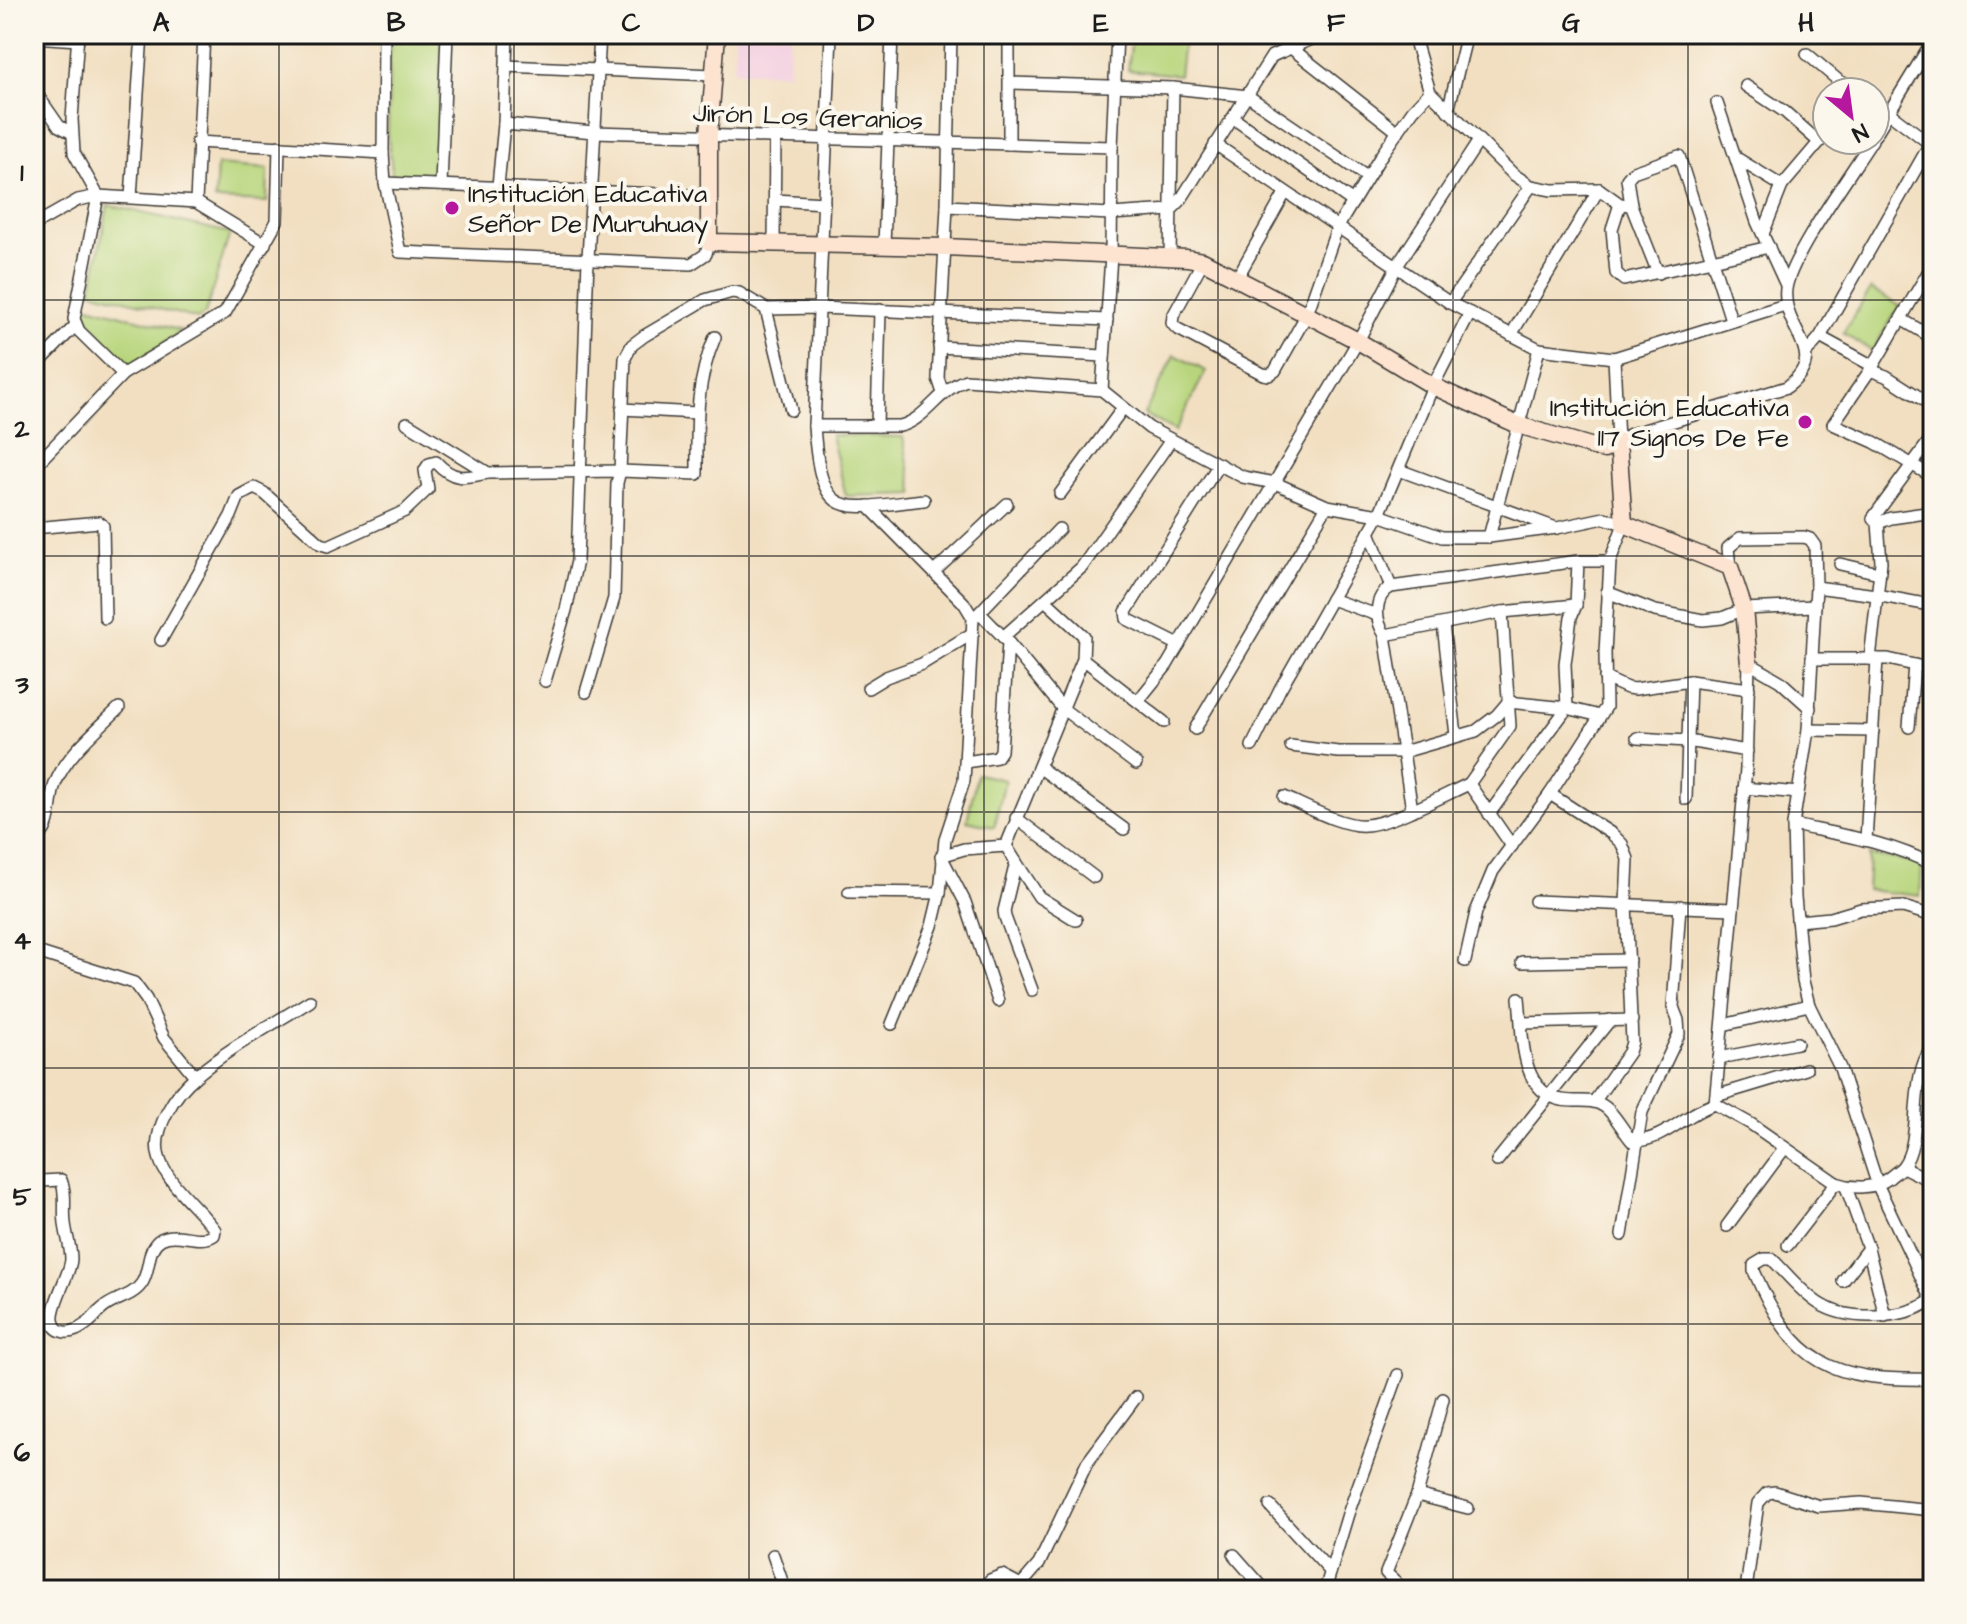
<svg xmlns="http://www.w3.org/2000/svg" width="1967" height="1624" font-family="'Architects Daughter',sans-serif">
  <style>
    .built { fill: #f3cfe0 }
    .green { fill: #b7d57c; stroke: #6a784c; stroke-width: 2 }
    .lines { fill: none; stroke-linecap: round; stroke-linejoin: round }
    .street-casing { stroke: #3c3935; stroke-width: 14 }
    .secondary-casing { stroke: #3c3935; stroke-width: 19 }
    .street { stroke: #fff; stroke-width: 11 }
    .secondary { stroke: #fde4d1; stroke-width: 16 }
    .grid { fill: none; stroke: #1c1c1c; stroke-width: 2; stroke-opacity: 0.55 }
    .poi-dot { fill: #b5179e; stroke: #fbf7ec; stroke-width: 3 }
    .labels { text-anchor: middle; stroke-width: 8; stroke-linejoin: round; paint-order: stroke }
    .street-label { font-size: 26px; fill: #1c1c1c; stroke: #fbf7ec }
    .poi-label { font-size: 26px; fill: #1c1c1c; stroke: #fbf7ec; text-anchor: start }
    .neatline { fill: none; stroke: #1c1c1c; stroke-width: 3 }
    .grid-label { font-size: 26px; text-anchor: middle; font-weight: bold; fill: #1c1c1c }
  </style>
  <rect width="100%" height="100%" fill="#fbf7ec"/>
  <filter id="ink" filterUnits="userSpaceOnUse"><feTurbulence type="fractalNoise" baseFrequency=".0125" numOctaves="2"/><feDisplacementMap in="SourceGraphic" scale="16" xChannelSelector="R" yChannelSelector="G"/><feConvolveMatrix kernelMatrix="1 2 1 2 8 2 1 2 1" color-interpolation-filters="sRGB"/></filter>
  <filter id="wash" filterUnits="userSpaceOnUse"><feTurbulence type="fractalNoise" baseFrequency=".006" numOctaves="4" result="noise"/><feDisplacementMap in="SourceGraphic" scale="32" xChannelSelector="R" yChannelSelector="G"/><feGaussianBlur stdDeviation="1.8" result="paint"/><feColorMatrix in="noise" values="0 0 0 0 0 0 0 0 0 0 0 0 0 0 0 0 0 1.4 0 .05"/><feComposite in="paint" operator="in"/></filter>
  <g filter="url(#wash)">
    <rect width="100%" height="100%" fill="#f2dfc1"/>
    <polygon class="built" points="735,34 790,34 788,73 734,71"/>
    <g class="green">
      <polygon points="390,34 442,34 436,183 393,182 388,132"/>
      <polygon points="1132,37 1183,42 1179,75 1128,70"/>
      <polygon points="217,165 268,169 267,202 215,200"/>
      <polygon points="108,205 230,233 205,314 198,319 91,291"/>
      <polygon points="1871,289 1900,306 1872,351 1843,333"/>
      <polygon points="85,305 182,331 126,369 81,320"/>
      <polygon points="1175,355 1206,371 1175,431 1144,414"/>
      <polygon points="831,435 903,437 914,494 846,496"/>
      <polygon points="977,774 1005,780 994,827 967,821"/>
      <polygon points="1869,855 1922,863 1920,896 1867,890"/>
    </g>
  </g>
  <g filter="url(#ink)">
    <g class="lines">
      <g class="street-casing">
        <g id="street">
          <polyline points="78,34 72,119 74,153 98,196 74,319 79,331 123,374"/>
          <polyline points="384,34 383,153 385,183 400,252 691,264 706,254 709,242"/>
          <path d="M 831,34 L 814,426 C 821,524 841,509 924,500"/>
          <polyline points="1284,34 1291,48 1398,132"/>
          <polyline points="1413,34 1430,92 1513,174 1531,186 1552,190 1599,189 1620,204 1631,205"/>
          <polyline points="34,37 78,40"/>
          <polyline points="1807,54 1839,81 1861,92"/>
          <polyline points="506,66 713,75"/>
          <polyline points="1011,83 1173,88 1248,96 1367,177"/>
          <polyline points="1746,86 1785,112 1819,142"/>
          <polyline points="34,90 59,126 72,133"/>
          <polyline points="1875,102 1933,146"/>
          <polyline points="1717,103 1757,222 1786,285"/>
          <polyline points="1448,111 1467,34"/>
          <polyline points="1233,118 1353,202"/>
          <polyline points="504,124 594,132 1112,147"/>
          <polyline points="1875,135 1933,40"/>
          <polyline points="197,142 383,153"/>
          <polyline points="1009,144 1009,34"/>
          <polyline points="1215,144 1450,303 1539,349 1614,358 1785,305"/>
          <polyline points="1738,159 1782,186"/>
          <polyline points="385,183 709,196"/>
          <polyline points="441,185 447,34"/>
          <polyline points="498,186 504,124 507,34"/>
          <polyline points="131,197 142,34"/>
          <polyline points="775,200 824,203"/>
          <polyline points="196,202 204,34"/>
          <polyline points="1620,204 1612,229 1616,273 1624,280 1769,247"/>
          <polyline points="947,206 1111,214 1171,210 1180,201 1272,56 1323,34"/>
          <polyline points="34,225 78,200 98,196 196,202 265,244"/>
          <polyline points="1763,234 1782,186 1827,133"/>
          <polyline points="774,243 775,137"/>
          <polyline points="884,246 892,34"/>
          <polyline points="1170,257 1173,88"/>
          <polyline points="1203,261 1173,316 1172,323 1176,328 1263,374 1269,375 1275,371 1307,314 1337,228 1382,154 1413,110 1430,92"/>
          <polyline points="1933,264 1873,366 1833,424 1874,442 1933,477"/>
          <polyline points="1658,273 1631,205 1627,179 1633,172 1679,156 1731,320"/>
          <polyline points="1237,278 1285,193"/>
          <polyline points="1450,303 1531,186"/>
          <polyline points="766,309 791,410"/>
          <polyline points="1901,319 1933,338"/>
          <polyline points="1511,335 1599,189"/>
          <polyline points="1820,337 1873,366"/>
          <polyline points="939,347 1104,356"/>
          <polyline points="1807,352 1820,337 1933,139"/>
          <path d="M 1614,358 L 1618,441 L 1631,434 L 1787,387 C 1832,352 1781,331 1786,289 C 1790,257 1852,172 1872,140"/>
          <polyline points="34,368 75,326"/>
          <polyline points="1870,370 1886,376 1933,406"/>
          <polyline points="1102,390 1111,256 1112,147 1117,34"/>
          <polyline points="943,393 938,378 947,206 951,34"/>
          <polyline points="622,409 697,413"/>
          <path d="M 407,423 L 488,473 L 620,471 L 697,474 C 697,423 695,384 715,337"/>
          <path d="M 814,426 L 900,426 C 927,419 939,389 966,380 L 1102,390 L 1149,428 L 1243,477 L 1275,483 L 1327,506 L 1379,515 L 1442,537 L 1489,537 L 1557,528 L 1604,518 L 1624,524 L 1610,561 L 1605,653 L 1606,707 L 1550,794 L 1493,871 L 1476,912 L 1465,961"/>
          <polyline points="877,426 880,310"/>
          <polyline points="34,467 123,374 225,313 277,221 279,146"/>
          <polyline points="1399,470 1556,528"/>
          <polyline points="1060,494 1123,408"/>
          <polyline points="868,506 964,603 973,618 964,781 945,839 940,893 932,926 892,1024"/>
          <polyline points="1878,523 1891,518 1933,512"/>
          <polyline points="34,526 45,527 99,522 103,526 105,618"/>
          <polyline points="1369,532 1391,587"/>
          <polyline points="1489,537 1539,349"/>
          <polyline points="1840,564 1879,573"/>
          <polyline points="1730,567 1728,548 1740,538 1804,537 1810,539 1815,546 1816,587 1808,730 1793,825 1795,897 1803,981 1809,1005 1840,1068 1878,1186 1932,1300"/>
          <polyline points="934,572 1007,504"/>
          <polyline points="1816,587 1876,595 1930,605 1933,613 1929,668"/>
          <polyline points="1607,592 1655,611 1703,620 1722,618 1744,609 1815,606"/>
          <polyline points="1331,599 1377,615"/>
          <path d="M 1576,605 L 1502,612 L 1385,635 C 1375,620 1373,597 1391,587 L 1578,561 L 1610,561"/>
          <polyline points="980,613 1008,642 1063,709 1136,764"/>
          <polyline points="977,615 1059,529"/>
          <polyline points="1443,625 1456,735"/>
          <polyline points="1385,635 1412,810"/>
          <polyline points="1003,637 1082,567 1171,440"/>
          <path d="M 161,640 L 231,516 L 239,496 L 254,488 L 264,493 L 321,544 L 328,546 L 405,511 L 428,489 L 425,470 L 429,464 L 436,462 C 453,481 465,478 488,473"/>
          <polyline points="1179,645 1127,619 1126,612 1219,464"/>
          <polyline points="1083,659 1164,722"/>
          <polyline points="1812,659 1888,659 1932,669"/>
          <polyline points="1870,659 1881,562 1878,523 1873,518 1933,436"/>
          <polyline points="1749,663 1780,681 1810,708"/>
          <polyline points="1605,678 1627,688 1635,689 1690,681 1749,689"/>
          <polyline points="545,681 566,610 577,561 588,259 600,34"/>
          <polyline points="868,688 886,677 922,664 973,633"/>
          <polyline points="586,692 614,598 617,483 620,471 625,358 632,345 644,336 705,300 732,292 739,293 766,309 820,308 1107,320"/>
          <polyline points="1138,701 1167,665 1358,341 1397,266 1478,142"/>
          <polyline points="1909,727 1914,665"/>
          <polyline points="1195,729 1327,506"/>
          <polyline points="1808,730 1873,731"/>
          <polyline points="1637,738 1687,741 1747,751"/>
          <polyline points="1252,746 1280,689 1379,515 1433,386 1470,313"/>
          <polyline points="1291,746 1338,752 1403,752 1476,731 1497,715 1508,702 1567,708 1600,716"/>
          <polyline points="966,762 997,757 1001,751 1008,642"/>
          <polyline points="1039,767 1124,829"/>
          <polyline points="1469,784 1510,726 1502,612"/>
          <polyline points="1744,788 1798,793"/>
          <polyline points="1550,794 1612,834 1622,844 1628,859 1626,903 1632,1042 1629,1052 1594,1102"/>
          <path d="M 1284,797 C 1305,806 1343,827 1365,825 C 1391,824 1444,795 1469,784 L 1512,846"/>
          <polyline points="1686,799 1690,681"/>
          <polyline points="1489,814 1567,708 1565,664 1571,617 1576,605 1578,561"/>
          <polyline points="1016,818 1094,877"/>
          <path d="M 1793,825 C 1840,835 1890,842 1933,865"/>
          <path d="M 34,840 C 54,829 48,803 55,784 C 66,755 97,730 119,708"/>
          <polyline points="1866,840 1877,659"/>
          <polyline points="1006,846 1083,659 1084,636 1045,600"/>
          <polyline points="1016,862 1039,897 1076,920"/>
          <polyline points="849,892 940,893"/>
          <polyline points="1535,901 1733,909"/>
          <polyline points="1797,921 1831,918 1861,909 1903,907 1933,916"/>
          <polyline points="34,951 134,983 146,999 164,1038 195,1076"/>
          <polyline points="1522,962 1629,960"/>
          <path d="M 1519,998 C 1523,1031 1518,1092 1562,1100 C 1576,1103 1592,1097 1605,1107 C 1615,1114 1623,1131 1632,1141 C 1665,1142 1684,1113 1715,1104 L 1751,1124 L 1836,1183 C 1853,1189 1874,1189 1889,1178 C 1893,1174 1900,1170 1903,1166 C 1924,1138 1907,1079 1933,1046"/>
          <polyline points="998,1001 965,902 941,856 964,849 1006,846 1016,862 1004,911 1005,917 1032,990"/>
          <polyline points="1522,1023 1632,1020"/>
          <polyline points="1723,1025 1809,1005"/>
          <polyline points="1719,1058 1797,1043"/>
          <polyline points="1716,1096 1806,1069"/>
          <polyline points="1715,1104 1746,769 1749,663"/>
          <polyline points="1497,1161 1610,1020"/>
          <polyline points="1903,1167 1933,1182"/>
          <path d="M 34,1176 L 41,1181 L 61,1180 C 67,1193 63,1209 65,1223 C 66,1235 71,1247 71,1259 C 71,1277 38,1322 61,1331 C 71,1335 81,1328 89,1322 C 94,1318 97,1313 102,1309 C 114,1298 133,1297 142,1283 C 151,1269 146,1248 161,1239 C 178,1230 199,1245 214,1235 L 215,1230 C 199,1208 166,1183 159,1157 C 151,1130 176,1092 196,1076 C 230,1047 272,1025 310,1001"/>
          <polyline points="1846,1187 1868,1248 1885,1316"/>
          <polyline points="1727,1226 1784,1149"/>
          <polyline points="1622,1235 1642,1112 1679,1034 1678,1020 1673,1007 1680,906"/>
          <polyline points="1788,1245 1836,1183"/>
          <polyline points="1843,1281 1868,1248"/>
          <path d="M 1933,1299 C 1906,1320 1847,1322 1818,1303 C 1801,1292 1786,1273 1772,1259 L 1764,1259 L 1754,1265 L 1754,1271 C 1794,1366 1832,1381 1933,1379"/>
          <polyline points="1417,1495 1468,1508"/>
          <polyline points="1270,1506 1330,1571"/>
          <polyline points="773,1555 785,1590"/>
          <polyline points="1234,1555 1265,1590"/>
          <polyline points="867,1590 874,1588"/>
          <polyline points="983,1590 990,1580 1002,1575 1021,1585"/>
          <polyline points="1020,1590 1021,1585 1039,1564 1087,1463 1136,1397"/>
          <polyline points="1325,1590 1348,1514 1398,1375"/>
          <polyline points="1397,1590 1396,1582 1386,1573 1417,1495 1443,1399"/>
          <polyline points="1746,1590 1758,1503 1767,1493 1775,1492 1819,1506 1861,1503 1933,1510"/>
        </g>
      </g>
      <g class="secondary-casing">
        <g id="secondary">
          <polyline points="717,34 709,134 709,242 945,247 1187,258 1203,261 1358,341 1433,386 1518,425 1604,450 1618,441"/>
          <polyline points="1618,441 1624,524 1730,567 1744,609 1749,663"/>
        </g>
      </g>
      <use href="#street" class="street"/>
      <use href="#secondary" class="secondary"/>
    </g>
  </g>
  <path class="grid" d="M 279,34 L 279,1590M 514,34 L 514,1590M 749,34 L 749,1590M 984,34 L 984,1590M 1218,34 L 1218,1590M 1453,34 L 1453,1590M 1688,34 L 1688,1590M 34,300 L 1933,300M 34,556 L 1933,556M 34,812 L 1933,812M 34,1068 L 1933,1068M 34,1324 L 1933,1324"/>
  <g class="poi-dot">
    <circle cx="452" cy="208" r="8"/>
    <circle cx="1805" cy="422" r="8"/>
  </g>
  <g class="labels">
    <g class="street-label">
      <text transform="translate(808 116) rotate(2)" y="9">Jirón Los Geranios</text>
    </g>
    <g class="poi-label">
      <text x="468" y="202">Institución Educativa<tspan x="468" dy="30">Señor De Muruhuay</tspan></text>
      <text x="1789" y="416" text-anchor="end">Institución Educativa<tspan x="1789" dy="30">117 Signos De Fe</tspan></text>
    </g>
  </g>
  <rect width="1967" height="1624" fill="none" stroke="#fbf7ec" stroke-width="88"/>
  <g transform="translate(1851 116) rotate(151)"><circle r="38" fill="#fbf7ec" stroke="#a29f99" stroke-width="2"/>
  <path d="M0-6L14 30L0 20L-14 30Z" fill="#b5179e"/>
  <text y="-12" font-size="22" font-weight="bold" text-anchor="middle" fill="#1c1c1c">N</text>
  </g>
  <rect x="44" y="44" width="1879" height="1536" class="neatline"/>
  <g class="grid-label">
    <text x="161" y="31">A</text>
    <text x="396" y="31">B</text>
    <text x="631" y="31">C</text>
    <text x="866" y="31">D</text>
    <text x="1101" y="31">E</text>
    <text x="1336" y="31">F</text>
    <text x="1571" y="31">G</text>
    <text x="1806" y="31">H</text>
    <text x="22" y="181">1</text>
    <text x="22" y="437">2</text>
    <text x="22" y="693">3</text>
    <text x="22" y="949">4</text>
    <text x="22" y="1205">5</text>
    <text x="22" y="1461">6</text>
  </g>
</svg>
